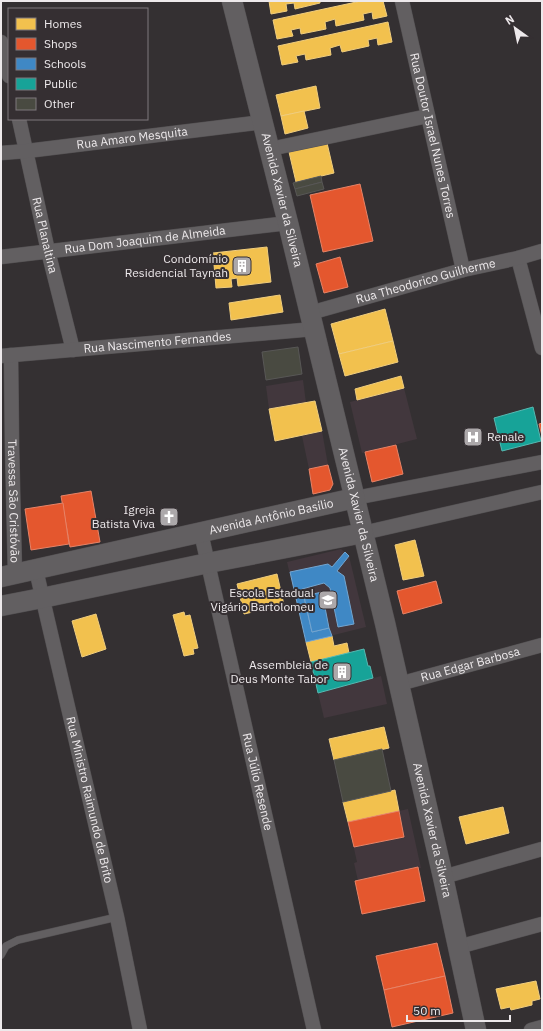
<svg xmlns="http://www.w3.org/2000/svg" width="543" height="1031" font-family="'IBM Plex Sans',sans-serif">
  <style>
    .built { fill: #42373d }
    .homes { fill: #f2c14e; stroke: #f0cd7d }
    .shops { fill: #e4572e; stroke: #e78367 }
    .schools { fill: #3f88c5; stroke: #73a5d0 }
    .public { fill: #17a398; stroke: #57b8b1 }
    .building { fill: #494a41; stroke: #585756 }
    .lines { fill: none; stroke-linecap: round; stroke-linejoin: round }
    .service-casing { stroke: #524f51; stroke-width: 8 }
    .minor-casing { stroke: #524f51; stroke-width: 15 }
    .secondary-casing { stroke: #524f51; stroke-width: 21 }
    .service { stroke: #625f61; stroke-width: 7 }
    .minor { stroke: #625f61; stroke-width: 14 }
    .secondary { stroke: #625f61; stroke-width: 20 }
    .labels { text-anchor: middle; stroke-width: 4; stroke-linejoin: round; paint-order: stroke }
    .street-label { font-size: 12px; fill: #ede9eb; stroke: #352f32 }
    .poi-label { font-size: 12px; fill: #ede9eb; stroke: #352f32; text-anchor: end }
  </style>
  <rect width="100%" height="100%" fill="#343032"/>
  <g class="built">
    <polygon points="303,380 306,403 269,409 266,386"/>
    <polygon points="404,388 417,439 362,453 350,402"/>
    <polygon points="322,431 328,465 309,469 302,436"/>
    <polygon points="341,549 349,556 366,627 306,642 287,562"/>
    <polygon points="381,676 387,704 324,718 318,693"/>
    <polygon points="408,809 421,868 358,881 354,863 357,862 348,822"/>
  </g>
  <g class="homes">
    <polygon points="269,1 320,1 320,3 295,9 294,3 286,4 287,11 271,14"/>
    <polygon points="361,1 383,1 387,16 373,19 372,12 363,14 364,20 336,26 335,19 325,22 326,29 301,34 300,28 291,30 293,36 277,39 273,20"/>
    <polygon points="388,22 392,42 378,45 377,38 368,40 369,46 342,52 340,45 330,48 331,55 306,60 305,54 296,56 298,62 282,65 278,46"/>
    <polygon points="316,86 320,108 281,116 276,95"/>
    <polygon points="304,111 308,128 285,134 281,116"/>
    <polygon points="327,143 334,173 296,182 289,152"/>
    <polygon points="267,247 271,282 238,286 237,278 231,279 232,287 216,288 213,253"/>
    <polygon points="280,295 283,312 231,320 229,303"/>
    <polygon points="385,309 393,341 339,354 331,324"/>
    <polygon points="393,341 398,362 345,376 339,354"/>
    <polygon points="401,376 404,388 357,400 355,389"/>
    <polygon points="315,401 322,431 275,441 269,409"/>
    <polygon points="415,540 424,576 403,580 395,545"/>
    <polygon points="277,574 284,605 244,614 237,584"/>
    <polygon points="184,612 185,616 190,615 198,648 193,649 194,654 184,656 173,615"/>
    <polygon points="96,614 106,649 82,657 72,621"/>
    <polygon points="332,636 334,646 347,643 349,653 311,662 306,642"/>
    <polygon points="384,727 389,748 334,760 329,739"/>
    <polygon points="395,790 399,811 348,822 343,802"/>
    <polygon points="503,807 509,833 466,844 459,817"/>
    <polygon points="536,981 540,999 532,1001 532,1005 511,1010 510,1007 501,1009 496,989"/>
  </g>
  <g class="shops">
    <polygon points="360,184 373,241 323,252 310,195"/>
    <polygon points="340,257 348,287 324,293 316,264"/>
    <polygon points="542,423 542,436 539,424"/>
    <polygon points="396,445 403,474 372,482 365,452"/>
    <polygon points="328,465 333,484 330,490 313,494 309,469"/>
    <polygon points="91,491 100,542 70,547 61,496"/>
    <polygon points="63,503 69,544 31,550 25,509"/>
    <polygon points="436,581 442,603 403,614 397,591"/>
    <polygon points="399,811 404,837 354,847 348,822"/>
    <polygon points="418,867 425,901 362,914 355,881"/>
    <polygon points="437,943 445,976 384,990 376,956"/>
    <polygon points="445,976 453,1013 392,1027 384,990"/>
  </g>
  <g class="schools">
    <polygon points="345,552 349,556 337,571 344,576 354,624 338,627 330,588 324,583 302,589 312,632 329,628 332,636 306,642 290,572 328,564 332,567"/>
    <polygon points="322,592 329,628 312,632 304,596"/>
  </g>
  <g class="public">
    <polygon points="533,407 541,441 502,451 494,418"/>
    <polygon points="364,649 368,666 370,666 373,678 318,693 311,662"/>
  </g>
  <g class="building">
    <polygon points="321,176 322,182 295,189 293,183"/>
    <polygon points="322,182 324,189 297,196 295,189"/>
    <polygon points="298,347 302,374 266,380 262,352"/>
    <polygon points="382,749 391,791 343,802 334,760"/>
  </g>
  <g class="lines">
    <g class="service-casing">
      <polyline id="service" points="1,955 6,946 18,940 117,917"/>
    </g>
    <g class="minor-casing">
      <g id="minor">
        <path id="s1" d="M 402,1 L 463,270"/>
        <polyline points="1,42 9,76"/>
        <path id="s2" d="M 19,119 L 48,251 L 73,350"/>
        <polyline points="270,149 428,116"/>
        <path id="s3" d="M 1,153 L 27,151 L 263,122"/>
        <path id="s4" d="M 1,257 L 288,223"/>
        <polyline points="518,258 542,348"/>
        <path id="s5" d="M 310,313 L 463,270 L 518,258 L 542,251"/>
        <path id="s6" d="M 11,355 L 12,446 L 15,574"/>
        <path id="s7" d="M 1,356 L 314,329"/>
        <polyline points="355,498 542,462"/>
        <path id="s8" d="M 201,533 L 314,1030"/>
        <polyline points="363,533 542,492"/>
        <path id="s9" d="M 36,570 L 117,917 L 140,1030"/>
        <path id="s10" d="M 399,684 L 542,645"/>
        <polyline points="443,877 542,849"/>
        <polyline points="458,947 542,924"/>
        <polyline points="531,1030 542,1027"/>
      </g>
    </g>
    <g class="secondary-casing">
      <g id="secondary">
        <path id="s11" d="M 232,1 L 288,223 L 385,623 L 443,877 L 476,1030"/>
        <path id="s12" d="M 1,577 L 355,498"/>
        <polyline points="1,606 42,598 208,563 363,533"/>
      </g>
    </g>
    <use href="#service" class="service"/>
    <use href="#minor" class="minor"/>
    <use href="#secondary" class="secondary"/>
  </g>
  <defs>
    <g id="building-square" transform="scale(1)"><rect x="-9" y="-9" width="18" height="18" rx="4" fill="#aca8aa" stroke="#352f32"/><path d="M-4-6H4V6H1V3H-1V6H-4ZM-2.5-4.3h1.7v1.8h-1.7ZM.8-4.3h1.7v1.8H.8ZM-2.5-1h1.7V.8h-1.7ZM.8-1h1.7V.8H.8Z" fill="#fff"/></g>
    <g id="hospital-square" transform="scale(1)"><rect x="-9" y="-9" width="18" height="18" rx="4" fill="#aca8aa" stroke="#352f32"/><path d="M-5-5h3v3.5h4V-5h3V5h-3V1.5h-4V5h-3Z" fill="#fff"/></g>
    <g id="church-square" transform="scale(1)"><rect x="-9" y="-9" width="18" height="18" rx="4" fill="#aca8aa" stroke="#352f32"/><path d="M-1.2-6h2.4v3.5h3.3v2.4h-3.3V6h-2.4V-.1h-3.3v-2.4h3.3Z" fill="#fff"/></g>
    <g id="school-square" transform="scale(1)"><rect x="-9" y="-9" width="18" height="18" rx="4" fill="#aca8aa" stroke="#352f32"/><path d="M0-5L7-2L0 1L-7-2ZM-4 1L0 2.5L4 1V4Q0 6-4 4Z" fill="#fff"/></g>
  </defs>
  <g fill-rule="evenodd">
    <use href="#building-square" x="242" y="266"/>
    <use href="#hospital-square" x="473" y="437"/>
    <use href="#church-square" x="169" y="517"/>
    <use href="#school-square" x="328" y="600"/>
    <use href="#building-square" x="342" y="672"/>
  </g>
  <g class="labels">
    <g class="street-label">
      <text dy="4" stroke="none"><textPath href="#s1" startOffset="138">Rua Doutor Israel Nunes Torres</textPath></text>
      <text dy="4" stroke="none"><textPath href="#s3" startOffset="132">Rua Amaro Mesquita</textPath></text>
      <text dy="4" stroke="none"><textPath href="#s11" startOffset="205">Avenida Xavier da Silveira</textPath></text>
      <text dy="4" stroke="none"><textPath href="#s2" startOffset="119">Rua Planaltina</textPath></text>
      <text dy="4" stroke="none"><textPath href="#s4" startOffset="145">Rua Dom Joaquim de Almeida</textPath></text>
      <text dy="4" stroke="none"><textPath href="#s5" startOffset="120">Rua Theodorico Guilherme</textPath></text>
      <text dy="4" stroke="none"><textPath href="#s7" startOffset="157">Rua Nascimento Fernandes</textPath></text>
      <text dy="4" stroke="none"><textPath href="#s6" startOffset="146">Travessa São Cristóvão</textPath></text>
      <text dy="4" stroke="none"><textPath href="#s11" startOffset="529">Avenida Xavier da Silveira</textPath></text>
      <text dy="4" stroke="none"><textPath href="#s12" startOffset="277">Avenida Antônio Basílio</textPath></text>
      <text dy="4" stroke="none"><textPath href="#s10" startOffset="74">Rua Edgar Barbosa</textPath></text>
      <text dy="4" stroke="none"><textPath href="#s8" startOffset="255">Rua Júlio Resende</textPath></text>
      <text dy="4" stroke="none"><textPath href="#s9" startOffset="236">Rua Ministro Raimundo de Brito</textPath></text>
      <text dy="4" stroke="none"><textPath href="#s11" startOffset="853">Avenida Xavier da Silveira</textPath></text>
    </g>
    <g class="poi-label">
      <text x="228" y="263">Condomínio<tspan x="228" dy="14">Residencial Taynah</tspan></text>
      <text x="487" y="441" text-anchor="start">Renale</text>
      <text x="155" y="514">Igreja<tspan x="155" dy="14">Batista Viva</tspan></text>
      <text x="314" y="597">Escola Estadual<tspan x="314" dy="14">Vigário Bartolomeu</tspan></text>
      <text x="328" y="669">Assembleia de<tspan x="328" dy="14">Deus Monte Tabor</tspan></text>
    </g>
  </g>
  <rect width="543" height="1031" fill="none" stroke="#ede9eb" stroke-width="4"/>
  <rect x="8" y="8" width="140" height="112" fill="#352f32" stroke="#7f797c"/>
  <rect x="16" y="18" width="20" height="12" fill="#f2c14e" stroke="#7f797c"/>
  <text x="44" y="28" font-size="12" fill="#ede9eb">Homes</text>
  <rect x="16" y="38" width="20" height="12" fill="#e4572e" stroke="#7f797c"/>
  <text x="44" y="48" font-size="12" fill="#ede9eb">Shops</text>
  <rect x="16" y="58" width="20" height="12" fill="#3f88c5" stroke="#7f797c"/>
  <text x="44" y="68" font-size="12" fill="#ede9eb">Schools</text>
  <rect x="16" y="78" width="20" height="12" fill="#17a398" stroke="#7f797c"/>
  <text x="44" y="88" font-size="12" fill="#ede9eb">Public</text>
  <rect x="16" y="98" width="20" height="12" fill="#494a41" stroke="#7f797c"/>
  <text x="44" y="108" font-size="12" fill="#ede9eb">Other</text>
  <g transform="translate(515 28) rotate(327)" stroke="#352f32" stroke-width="3" paint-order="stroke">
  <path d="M0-3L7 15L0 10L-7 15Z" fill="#ede9eb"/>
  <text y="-6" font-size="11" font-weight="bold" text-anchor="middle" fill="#ede9eb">N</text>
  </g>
  <path d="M407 1015v6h103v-6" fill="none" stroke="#ede9eb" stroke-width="2"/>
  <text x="413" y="1015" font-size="12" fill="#ede9eb" stroke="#352f32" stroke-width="3" paint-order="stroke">50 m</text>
</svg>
